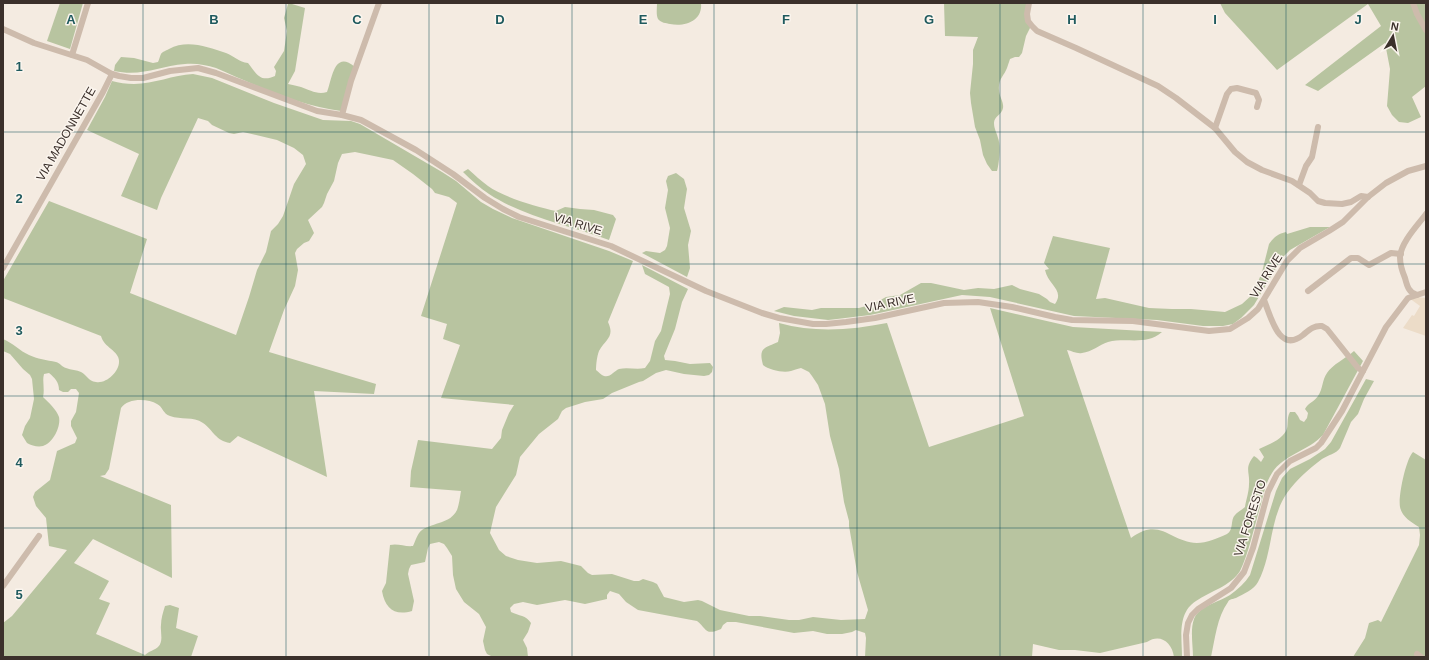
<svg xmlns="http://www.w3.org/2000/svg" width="1429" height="660" font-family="Arial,sans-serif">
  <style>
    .green { fill: #b8c4a0 }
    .plaza { fill: #ecdcc8 }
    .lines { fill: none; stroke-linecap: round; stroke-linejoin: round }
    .street { stroke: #cdbbac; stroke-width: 6 }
    .grid { fill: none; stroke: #1f5a5e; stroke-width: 1; stroke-opacity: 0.55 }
    .labels { text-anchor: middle; stroke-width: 3; stroke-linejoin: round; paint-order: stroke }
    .street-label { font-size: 12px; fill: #3b302b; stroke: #fbf5ee }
    .grid-label { font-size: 13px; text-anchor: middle; font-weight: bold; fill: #1f5a5e; stroke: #fbf5ee; stroke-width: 3; stroke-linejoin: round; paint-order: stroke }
  </style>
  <rect width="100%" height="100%" fill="#f4ebe1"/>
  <g class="green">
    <polygon points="60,3 83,3 70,49 47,41"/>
    <path d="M 657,3 L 701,3 C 703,21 685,27 670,24 C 666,23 661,23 658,19 C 656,15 657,8 657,3 Z"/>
    <path d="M 944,3 L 1029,3 L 1030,28 L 1026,36 L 1022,53 L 1019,57 L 1015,57 L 1010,59 C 1009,62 1008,65 1007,68 C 1004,76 998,79 999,90 C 999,96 1004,102 1003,108 C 1002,115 994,116 994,123 C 994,129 997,133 998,138 C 1001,145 999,164 997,171 L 992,171 L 987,164 L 983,155 L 980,140 L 975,127 L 971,103 L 970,93 L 973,64 L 973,50 L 978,37 L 945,36 Z"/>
    <polygon points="1220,3 1426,3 1426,86 1412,97 1421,117 1408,123 1399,122 1392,115 1387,106 1390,69 1385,43 1318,91 1305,85 1381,26 1368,4 1277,70 1225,13"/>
    <path d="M 288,4 L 292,4 L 305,8 L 295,71 L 288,84 C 293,85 297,86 301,87 C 310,90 317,95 327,92 C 332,79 334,49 355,67 L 341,111 C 299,106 255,85 216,68 C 206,65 196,63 185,64 C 159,66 142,77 114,71 L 115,65 L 121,57 L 134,58 L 153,63 L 158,62 C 159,60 160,56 161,54 C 162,52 167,50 169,49 C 187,39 208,47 226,53 C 234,56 239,62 248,63 C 256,73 260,83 275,76 L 276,71 L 274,67 L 284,51 L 287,31 L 284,18 Z"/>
    <path d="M 193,74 L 212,78 L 274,103 L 323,120 L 351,121 L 360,124 L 442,172 L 456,181 L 481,202 L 493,209 L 512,218 L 609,251 L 633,261 L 608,322 C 615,337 606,339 599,351 C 597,356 596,364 596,370 C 599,372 601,375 604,376 C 610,378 614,371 619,369 C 628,367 636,370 645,368 L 650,361 L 655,341 L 661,331 L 670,294 L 669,287 L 645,274 L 642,265 L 688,289 L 682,302 L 675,329 L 664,356 L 665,360 L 675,361 L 690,364 L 710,363 L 713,367 L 712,372 L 709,375 L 704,376 L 684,374 L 666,370 L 656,373 L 643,381 L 639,382 L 612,393 L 603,399 L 585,402 L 566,408 L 562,411 L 558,419 L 539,434 L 520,457 L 516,475 L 496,507 L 490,533 L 499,550 L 506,556 L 518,560 L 537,563 L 561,561 L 581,566 L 588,573 L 592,575 L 612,574 L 634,581 L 639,581 L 643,579 L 653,582 L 657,584 L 664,597 L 684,602 L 698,600 L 702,601 L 720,610 L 749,616 L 760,616 L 789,620 L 799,620 L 813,617 L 841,620 L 865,619 L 868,610 L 857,572 L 849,526 L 849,521 L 844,502 L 839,469 L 830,436 L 825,404 L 818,385 L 812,376 L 809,372 L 801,368 C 797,369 794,370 791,371 C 783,373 769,370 763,365 C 758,347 765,348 778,342 L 780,333 L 779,323 C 815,333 851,330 887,323 L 929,447 L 1024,416 L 990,308 L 1073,327 L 1162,332 C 1146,346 1127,337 1108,342 C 1099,345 1092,352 1082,353 C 1077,354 1072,351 1067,350 L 1131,538 C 1160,516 1170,542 1197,543 C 1206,543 1219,538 1227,534 C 1234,530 1230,520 1235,515 C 1237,512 1242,510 1245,507 C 1246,500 1249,492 1249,484 C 1250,472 1244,468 1254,456 L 1257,458 L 1261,462 L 1264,457 L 1259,449 C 1269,444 1280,441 1286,431 C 1289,426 1286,419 1290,412 L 1295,412 L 1298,416 L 1300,420 L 1304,422 L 1307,418 L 1308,413 L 1305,409 C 1308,403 1314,402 1318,396 C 1323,389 1322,380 1327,373 C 1332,365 1346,358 1354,351 L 1363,361 L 1323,435 C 1308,451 1283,455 1272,473 C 1266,482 1264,493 1261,504 C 1255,523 1249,553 1240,571 C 1236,578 1227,584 1220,588 C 1212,592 1203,596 1196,601 C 1177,613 1182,638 1182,657 L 1174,657 C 1172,642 1160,633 1147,642 L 1100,653 L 1075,650 L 1059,650 L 1033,644 L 1032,657 L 865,657 L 866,638 L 865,633 L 856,630 L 852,632 L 842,634 L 827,634 L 813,631 L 794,633 L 736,622 L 727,622 L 723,625 L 721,629 C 705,636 707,629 697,621 L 638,610 L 626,602 L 619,594 L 610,591 L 607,595 L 607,599 L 585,604 L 565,600 L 537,605 L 523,602 L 514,604 L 510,608 L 511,612 C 519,616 526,615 531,623 L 528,632 L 523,640 L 527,648 L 528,657 L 493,657 L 487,654 L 485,650 L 483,641 L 486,627 L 479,614 L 464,602 L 456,589 L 453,575 L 452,556 L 447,548 L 444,544 L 439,542 L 430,544 L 428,548 L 425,562 L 411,565 L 409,569 L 408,574 L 414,601 L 412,611 C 395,616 385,609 382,591 L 386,583 L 390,545 C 398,543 405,547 413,546 C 416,540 417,534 422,530 C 434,522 450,524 457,510 C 459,505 460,497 461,491 L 410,487 L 411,471 L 418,440 L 492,449 L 501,438 L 502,430 L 509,413 L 514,405 L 441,398 L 460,345 L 443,339 L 447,324 L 421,316 L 457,203 L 449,197 L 435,193 L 432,189 L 413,174 L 393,160 L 355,152 L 342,154 L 338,163 L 334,181 L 327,194 L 324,203 L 322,207 L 308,220 L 314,233 L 309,241 L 304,243 L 297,249 L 295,253 L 298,270 L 295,286 L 284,310 L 269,352 L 376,384 L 374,394 L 314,391 L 327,477 L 238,436 L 230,443 C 216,441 213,430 203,423 C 193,416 181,420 170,416 C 163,414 163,407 157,404 C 148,398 127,398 121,408 L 109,469 L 105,475 L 100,476 L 171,505 L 172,578 L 93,539 L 74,563 L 109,581 L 99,599 L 110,603 L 96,634 L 145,655 C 149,651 155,650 158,647 C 164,641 160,632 161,625 C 161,619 163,612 165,606 L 170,605 L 179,608 L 176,628 L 198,636 L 191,657 L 3,657 L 3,623 L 12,616 L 67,550 L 49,546 L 46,518 L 36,506 L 33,497 L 35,492 L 50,480 L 57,451 L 75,443 L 77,438 L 71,426 L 71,421 L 76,412 L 79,393 L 76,389 L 71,389 L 68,392 L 63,392 L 59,390 C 59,382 55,378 49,373 L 44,374 C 42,381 45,389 43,397 C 49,403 56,409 59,417 C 61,427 53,443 43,446 C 38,447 32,446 27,443 L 22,435 L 25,426 L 30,418 L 34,399 L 32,379 L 30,375 L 23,369 L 10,354 L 3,351 L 3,339 C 13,343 20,351 29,355 C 37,359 47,360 56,362 C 60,363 62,367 66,368 C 71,370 77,370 81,372 C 87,375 88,381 96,382 C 106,384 119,372 119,362 C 120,351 104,348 101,336 L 3,298 L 3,281 L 49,201 L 147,239 L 130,293 L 236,335 L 249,297 L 257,270 L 266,252 L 271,231 L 278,224 L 283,216 L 294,184 L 306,164 L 303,155 L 294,148 L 277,140 L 243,132 L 234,134 L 229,133 L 212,125 L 208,121 L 198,118 L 161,198 L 157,210 L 121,196 L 139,154 L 87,130 L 105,97 L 112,81 C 119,83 126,84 134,84 C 154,84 173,75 193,74 Z"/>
    <path d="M 468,169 C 475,175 481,181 488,186 C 503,197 537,207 556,211 L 565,207 L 580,209 L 594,210 L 613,215 L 616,219 L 609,240 C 571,226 522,216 489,194 C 480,188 471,180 463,172 Z"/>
    <polygon points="676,173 684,179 687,189 684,208 691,231 688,245 690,268 687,277 642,253 646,251 660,253 665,250 667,246 670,228 665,208 668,190 666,181 668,176"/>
    <path d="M 1310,227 L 1330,227 L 1290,250 L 1282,258 L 1254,305 L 1241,318 L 1233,324 L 1223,326 L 1203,326 L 1157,320 L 1074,316 L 990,297 L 962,295 L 870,315 L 837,319 L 828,320 L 794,316 L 774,311 L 784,307 L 812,310 L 821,308 L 859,308 L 873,304 L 886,297 L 900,295 L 921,283 L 931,283 L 964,290 L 978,288 L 994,289 L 1012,285 L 1020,289 L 1039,294 L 1047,299 L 1050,302 L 1055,304 C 1065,290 1048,285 1045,270 L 1049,269 L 1044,263 L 1053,236 L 1110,248 L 1096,299 L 1105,298 L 1149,308 L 1172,309 L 1191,309 L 1225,312 L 1242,304 L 1253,294 L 1262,272 L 1269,244 C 1274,237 1278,234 1286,232 L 1287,234 Z"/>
    <path d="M 1366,379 L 1374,381 L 1364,399 L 1358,414 L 1351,422 L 1340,448 C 1336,454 1328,455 1322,459 C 1309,469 1297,479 1287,493 C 1269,519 1273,554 1258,582 C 1254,590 1243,594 1236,598 C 1233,599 1229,599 1228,602 C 1217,617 1215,639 1211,657 L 1193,657 C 1193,645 1190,630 1194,619 C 1199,606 1219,602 1230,595 C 1238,589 1245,583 1250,575 L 1276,491 L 1282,478 L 1290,469 L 1310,459 L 1325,449 L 1331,442 Z"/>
    <path d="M 1413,452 L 1426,460 L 1426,657 L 1353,657 L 1365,638 L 1369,623 L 1378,620 L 1381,622 L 1419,545 L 1420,535 L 1419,527 C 1411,522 1402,517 1400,507 C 1398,496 1406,459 1413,452 Z"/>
  </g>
  <polygon class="plaza" points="1417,297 1426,298 1426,336 1403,328 1412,315 1414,316 1420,306 1409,298"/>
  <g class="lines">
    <g class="street">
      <polyline points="1029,3 1027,14 1028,21 1032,26 1037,31 1076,48 1158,86 1176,98 1215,128 1235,152 1247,162 1262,170 1292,181 1310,193 1318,201 1325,203 1342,204 1351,202 1361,196 1368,197"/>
      <polyline points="1413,3 1417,14 1426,30"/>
      <polyline points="3,29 34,43 87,60 112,74 119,76 131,78 143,78 170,71 198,68 216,73 317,111 342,115 361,120 416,150 453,174 485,198 503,209 519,217 611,246 706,291 762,313 779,318 813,324 826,324 846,322 875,318 944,303 978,302 1012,307 1055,317 1072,320 1133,321 1209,331 1230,329 1248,318 1258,309 1287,261 1300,248 1329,231 1343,222 1368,197 1386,183 1408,171 1426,166"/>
      <polyline points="72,55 88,3"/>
      <polyline points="342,115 351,81 379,3"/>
      <polyline points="1215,128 1227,94 1231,89 1237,88 1256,93 1259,100 1257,107"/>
      <polyline points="1299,185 1306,166 1312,157 1318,127"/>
      <path d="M 1426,214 C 1418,225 1401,242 1400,257 C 1400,264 1402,271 1405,278 C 1407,286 1409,293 1417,295 L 1426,292"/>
      <polyline points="3,268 103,92 112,74"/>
      <polyline points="1308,291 1351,258 1358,258 1369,265 1391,253 1401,254"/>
      <path d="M 1264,300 C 1271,317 1279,354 1303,335 C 1309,330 1314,325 1322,326 L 1327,329 L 1358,368 L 1363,371"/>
      <polyline points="3,586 39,536"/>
      <polyline points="1417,654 1421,657"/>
      <polyline points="1187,657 1186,635 1188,623 1192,615 1198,609 1231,588 1244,572 1253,548 1268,492 1277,474 1290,461 1316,448 1321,443 1342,411 1386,327 1408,298 1417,295"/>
    </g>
  </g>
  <path class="grid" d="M 143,3 L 143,657M 286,3 L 286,657M 429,3 L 429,657M 572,3 L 572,657M 714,3 L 714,657M 857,3 L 857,657M 1000,3 L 1000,657M 1143,3 L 1143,657M 1286,3 L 1286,657M 3,132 L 1426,132M 3,264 L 1426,264M 3,396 L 1426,396M 3,528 L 1426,528"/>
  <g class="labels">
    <g class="street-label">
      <text transform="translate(66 134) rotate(-60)" y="4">VIA MADONNETTE</text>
      <text transform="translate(578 224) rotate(17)" y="4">VIA RIVE</text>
      <text transform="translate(1266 276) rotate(-58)" y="4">VIA RIVE</text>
      <text transform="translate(890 303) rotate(-12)" y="4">VIA RIVE</text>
      <text transform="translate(1250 518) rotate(-72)" y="4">VIA FORESTO</text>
    </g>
  </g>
  <g class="grid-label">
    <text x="71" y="24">A</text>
    <text x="214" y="24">B</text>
    <text x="357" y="24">C</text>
    <text x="500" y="24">D</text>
    <text x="643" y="24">E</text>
    <text x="786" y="24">F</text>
    <text x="929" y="24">G</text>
    <text x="1072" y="24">H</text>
    <text x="1215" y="24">I</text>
    <text x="1358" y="24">J</text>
    <text x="19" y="71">1</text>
    <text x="19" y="203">2</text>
    <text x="19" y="335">3</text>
    <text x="19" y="467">4</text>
    <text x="19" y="599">5</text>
  </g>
  <rect width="1429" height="660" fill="none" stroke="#3b302b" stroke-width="8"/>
  <g transform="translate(1393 36) rotate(10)" stroke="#fbf5ee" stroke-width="3" paint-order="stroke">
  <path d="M0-3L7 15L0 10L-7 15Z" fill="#3b302b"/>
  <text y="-6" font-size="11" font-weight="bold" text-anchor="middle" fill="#3b302b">N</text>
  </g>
</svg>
